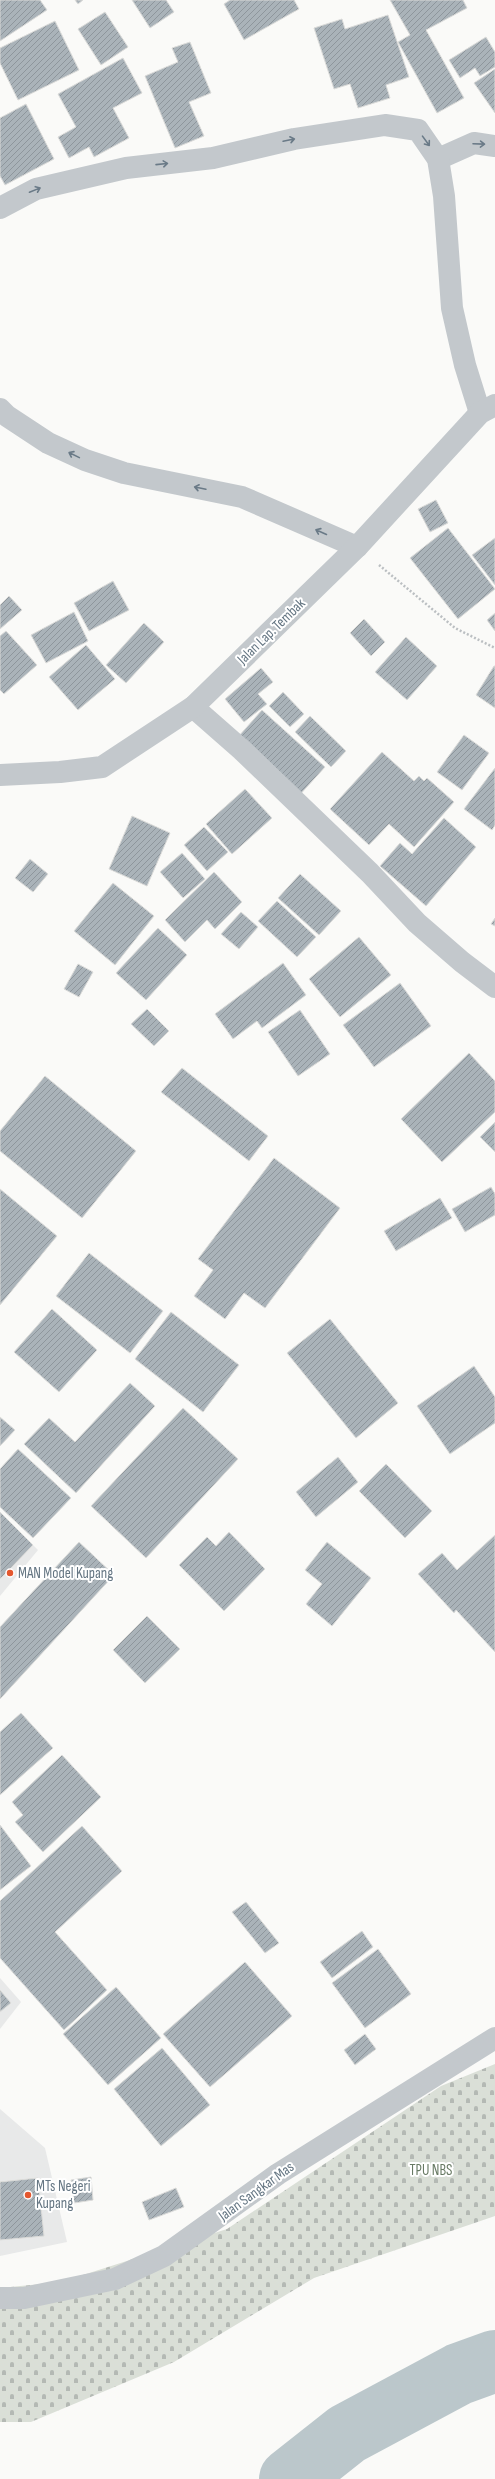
<svg xmlns="http://www.w3.org/2000/svg" width="495" height="2479" font-family="'Sofia Sans Condensed',sans-serif">
  <style>
    .built { fill: #e8e9e9 }
    .cemetery { fill: url(#cemetery-stones) }
    .lines { fill: none; stroke-linecap: round; stroke-linejoin: round }
    .river { stroke: #bbc7cb; stroke-width: 62 }
    .building { fill: url(#building-hatch); stroke: #dcdcda }
    .path { stroke: #bbbfc2; stroke-width: 2.5; stroke-dasharray: 2 2; stroke-linecap: butt }
    .minor { stroke: #c3c8cc; stroke-width: 22 }
    .tertiary { stroke: #c3c8cc; stroke-width: 22 }
    .oneway { stroke: #6a7a87 }
    .poi-dot { fill: #e4572e; stroke: #fff; stroke-width: 1.5 }
    .labels { text-anchor: middle; stroke-width: 4; stroke-linejoin: round; paint-order: stroke }
    .street-label { font-size: 15px; fill: #657683; stroke: #fff }
    .poi-label { font-size: 15px; fill: #657683; stroke: #fff; text-anchor: start }
    .park-label { font-size: 15px; fill: #687a64; stroke: #fff }
  </style>
  <defs>
    <pattern id="cemetery-stones" width="16" height="16" patternUnits="userSpaceOnUse"><rect width="16" height="16" fill="#dadfd7"/><path d="M2 7V4a2 2 0 0 1 4 0v3zM10 15v-3a2 2 0 0 1 4 0v3z" fill="#b4b9b4"/></pattern>
    <pattern id="building-hatch" width="6" height="6" patternUnits="userSpaceOnUse"><rect width="6" height="6" fill="#aab3b9"/><path d="M-1 1l2-2M0 6l6-6M5 7l2-2" fill="none" stroke="#8e969c"/></pattern>
  </defs>
  <rect width="100%" height="100%" fill="#fafaf8"/>
  <g class="built">
    <polygon points="0,1512 38,1550 0,1596"/>
    <polygon points="0,1978 21,2002 0,2029"/>
    <polygon points="0,2109 45,2148 67,2242 0,2256"/>
  </g>
  <polygon class="cemetery" points="495,2064 495,2216 314,2278 174,2362 31,2422 0,2422 0,2288 61,2282 227,2229 441,2086"/>
  <g class="lines">
    <polyline class="river" points="290,2479 347,2434 459,2374 495,2361"/>
  </g>
  <g class="building">
    <polygon points="0,0 40,0 47,10 0,41"/>
    <polygon points="75,0 83,0 78,4"/>
    <polygon points="132,0 166,0 174,12 150,28"/>
    <polygon points="230,0 294,0 299,9 244,40 224,4"/>
    <polygon points="390,0 463,0 467,8 426,30 464,98 437,113 398,42 410,35"/>
    <polygon points="105,12 128,47 101,65 78,29"/>
    <polygon points="388,15 409,77 386,85 390,98 358,108 350,84 334,89 314,28 342,19 345,29"/>
    <polygon points="55,21 79,70 18,100 0,63 0,48"/>
    <polygon points="486,37 495,52 495,67 480,76 475,68 460,78 449,60"/>
    <polygon points="190,42 211,93 189,102 204,136 175,148 145,76 178,62 172,48"/>
    <polygon points="123,58 142,93 113,108 129,138 94,157 89,147 69,158 58,137 76,127 58,94"/>
    <polygon points="495,69 495,113 474,83"/>
    <polygon points="26,104 54,159 5,185 0,176 0,118"/>
    <polygon points="436,500 448,523 430,532 418,509"/>
    <polygon points="448,528 495,589 458,619 410,558"/>
    <polygon points="495,538 495,585 472,555"/>
    <polygon points="113,581 129,610 89,631 74,603"/>
    <polygon points="9,596 22,610 0,629 0,605"/>
    <polygon points="74,612 88,641 46,663 31,635"/>
    <polygon points="495,613 495,631 487,620"/>
    <polygon points="364,619 385,642 371,656 350,633"/>
    <polygon points="144,623 164,642 126,683 106,665"/>
    <polygon points="6,631 37,665 4,694 0,690 0,636"/>
    <polygon points="406,637 437,666 407,700 375,672"/>
    <polygon points="86,645 115,679 78,710 49,677"/>
    <polygon points="494,666 495,666 495,708 476,695"/>
    <polygon points="261,668 273,682 258,694 267,704 244,722 225,699"/>
    <polygon points="283,692 304,714 290,727 269,706"/>
    <polygon points="262,710 325,767 296,799 238,737"/>
    <polygon points="310,716 346,751 331,767 295,732"/>
    <polygon points="464,735 489,753 462,790 437,772"/>
    <polygon points="382,752 414,781 419,776 424,781 427,778 454,802 414,847 389,824 369,845 330,809"/>
    <polygon points="495,768 495,825 492,830 464,809"/>
    <polygon points="245,789 272,818 232,854 206,824"/>
    <polygon points="132,816 170,833 147,886 109,869"/>
    <polygon points="444,818 476,847 426,906 380,866 400,843 412,854"/>
    <polygon points="204,827 228,852 207,871 184,845"/>
    <polygon points="182,853 205,879 183,898 160,872"/>
    <polygon points="30,859 48,874 33,892 15,878"/>
    <polygon points="214,872 242,902 215,929 207,920 185,942 165,920"/>
    <polygon points="300,874 341,911 319,935 278,898"/>
    <polygon points="113,883 154,916 115,965 74,931"/>
    <polygon points="277,901 316,937 297,957 258,921"/>
    <polygon points="241,912 258,927 239,949 221,934"/>
    <polygon points="495,918 495,926 491,924"/>
    <polygon points="158,928 187,955 146,1000 116,973"/>
    <polygon points="359,937 391,975 340,1017 309,979"/>
    <polygon points="283,963 306,995 262,1028 257,1021 233,1039 215,1014"/>
    <polygon points="78,964 93,972 79,997 64,989"/>
    <polygon points="400,983 431,1026 374,1067 343,1025"/>
    <polygon points="147,1009 169,1031 154,1046 131,1024"/>
    <polygon points="300,1010 330,1054 298,1076 268,1032"/>
    <polygon points="469,1053 495,1081 495,1112 442,1162 401,1119"/>
    <polygon points="182,1068 268,1136 249,1161 161,1092"/>
    <polygon points="45,1076 136,1151 82,1218 0,1151 0,1131"/>
    <polygon points="495,1122 495,1152 480,1137"/>
    <polygon points="274,1158 340,1208 265,1308 244,1293 225,1319 194,1296 213,1270 198,1259"/>
    <polygon points="491,1187 495,1194 495,1215 465,1232 452,1209"/>
    <polygon points="0,1189 57,1236 0,1305"/>
    <polygon points="440,1198 452,1218 396,1251 384,1231"/>
    <polygon points="89,1253 163,1311 130,1353 56,1296"/>
    <polygon points="52,1309 97,1350 59,1392 14,1352"/>
    <polygon points="171,1312 239,1365 203,1412 135,1359"/>
    <polygon points="330,1319 398,1403 356,1438 287,1353"/>
    <polygon points="474,1366 495,1397 495,1423 450,1454 417,1406"/>
    <polygon points="130,1383 155,1406 76,1493 24,1444 49,1418 75,1442"/>
    <polygon points="183,1408 238,1459 146,1558 91,1506"/>
    <polygon points="0,1417 15,1430 0,1446"/>
    <polygon points="18,1449 71,1498 33,1538 0,1507 0,1469"/>
    <polygon points="338,1457 358,1482 316,1517 296,1492"/>
    <polygon points="386,1464 432,1511 405,1538 359,1491"/>
    <polygon points="0,1512 33,1545 0,1579"/>
    <polygon points="229,1532 265,1569 224,1611 179,1565 207,1537 216,1546"/>
    <polygon points="495,1535 495,1652 456,1610 454,1613 418,1574 442,1553 457,1570"/>
    <polygon points="79,1542 114,1575 0,1699 0,1627"/>
    <polygon points="327,1542 371,1578 332,1626 306,1604 322,1584 305,1570"/>
    <polygon points="147,1616 180,1649 145,1683 113,1650"/>
    <polygon points="21,1713 53,1748 0,1795 0,1732"/>
    <polygon points="62,1755 101,1797 43,1852 15,1822 23,1815 12,1802"/>
    <polygon points="0,1825 31,1866 0,1890"/>
    <polygon points="82,1826 122,1871 55,1932 107,1990 64,2030 0,1958 0,1901"/>
    <polygon points="246,1902 279,1943 265,1953 232,1912"/>
    <polygon points="362,1931 373,1947 332,1978 320,1962"/>
    <polygon points="378,1949 411,1994 365,2028 332,1983"/>
    <polygon points="245,1962 292,2016 210,2087 163,2034"/>
    <polygon points="116,1987 161,2038 108,2085 63,2034"/>
    <polygon points="0,1990 11,2003 0,2012"/>
    <polygon points="365,2034 376,2049 355,2065 344,2050"/>
    <polygon points="162,2048 210,2105 161,2146 114,2089"/>
    <polygon points="91,2177 93,2200 74,2203 71,2180"/>
    <polygon points="38,2178 44,2236 0,2240 0,2182"/>
    <polygon points="176,2188 184,2207 149,2220 142,2202"/>
  </g>
  <g class="lines">
    <polyline class="path" points="379,565 455,628 495,648"/>
    <g class="minor">
      <polyline points="438,159 474,143 495,146"/>
      <polyline points="0,208 36,189 126,168 213,158 294,139 385,125 418,130 438,159 444,196 452,308 465,365 480,413"/>
      <polyline points="0,409 7,416 48,443 85,460 124,473 242,497 357,547"/>
      <polyline points="193,707 242,750 370,873 417,923 462,962 495,987"/>
    </g>
    <g class="tertiary">
      <polyline points="0,775 60,772 102,767 193,707 357,547 480,413 495,405"/>
      <polyline points="0,2298 24,2298 115,2279 164,2256 278,2174 495,2038"/>
    </g>
  </g>
  <defs><path id="oneway-shaft" d="M-6 0H5M1.5-3L5.5 0L1.5 3" fill="none" stroke-width="1.6" stroke-linecap="round" stroke-linejoin="round"/></defs>
  <g class="oneway">
    <use href="#oneway-shaft" transform="translate(289 140) rotate(-12)"/>
    <use href="#oneway-shaft" transform="translate(426 141) rotate(54)"/>
    <use href="#oneway-shaft" transform="translate(479 144) rotate(2)"/>
    <use href="#oneway-shaft" transform="translate(162 164) rotate(-6)"/>
    <use href="#oneway-shaft" transform="translate(35 190) rotate(-22)"/>
    <use href="#oneway-shaft" transform="translate(74 455) rotate(-154)"/>
    <use href="#oneway-shaft" transform="translate(200 488) rotate(-168)"/>
    <use href="#oneway-shaft" transform="translate(321 532) rotate(-156)"/>
  </g>
  <g class="poi-dot">
    <circle cx="10" cy="1573" r="4"/>
    <circle cx="28" cy="2195" r="4"/>
  </g>
  <g class="labels">
    <g class="street-label">
      <text transform="translate(271 631) rotate(-44)" y="5">Jalan Lap. Tembak</text>
      <text transform="translate(256 2191) rotate(-36)" y="5">Jalan Sangkar Mas</text>
    </g>
    <g class="poi-label">
      <text x="18" y="1578">MAN Model Kupang</text>
      <text x="36" y="2191">MTs Negeri<tspan x="36" dy="17">Kupang</tspan></text>
    </g>
    <g class="park-label">
      <text x="431" y="2175">TPU NBS</text>
    </g>
  </g>
</svg>
